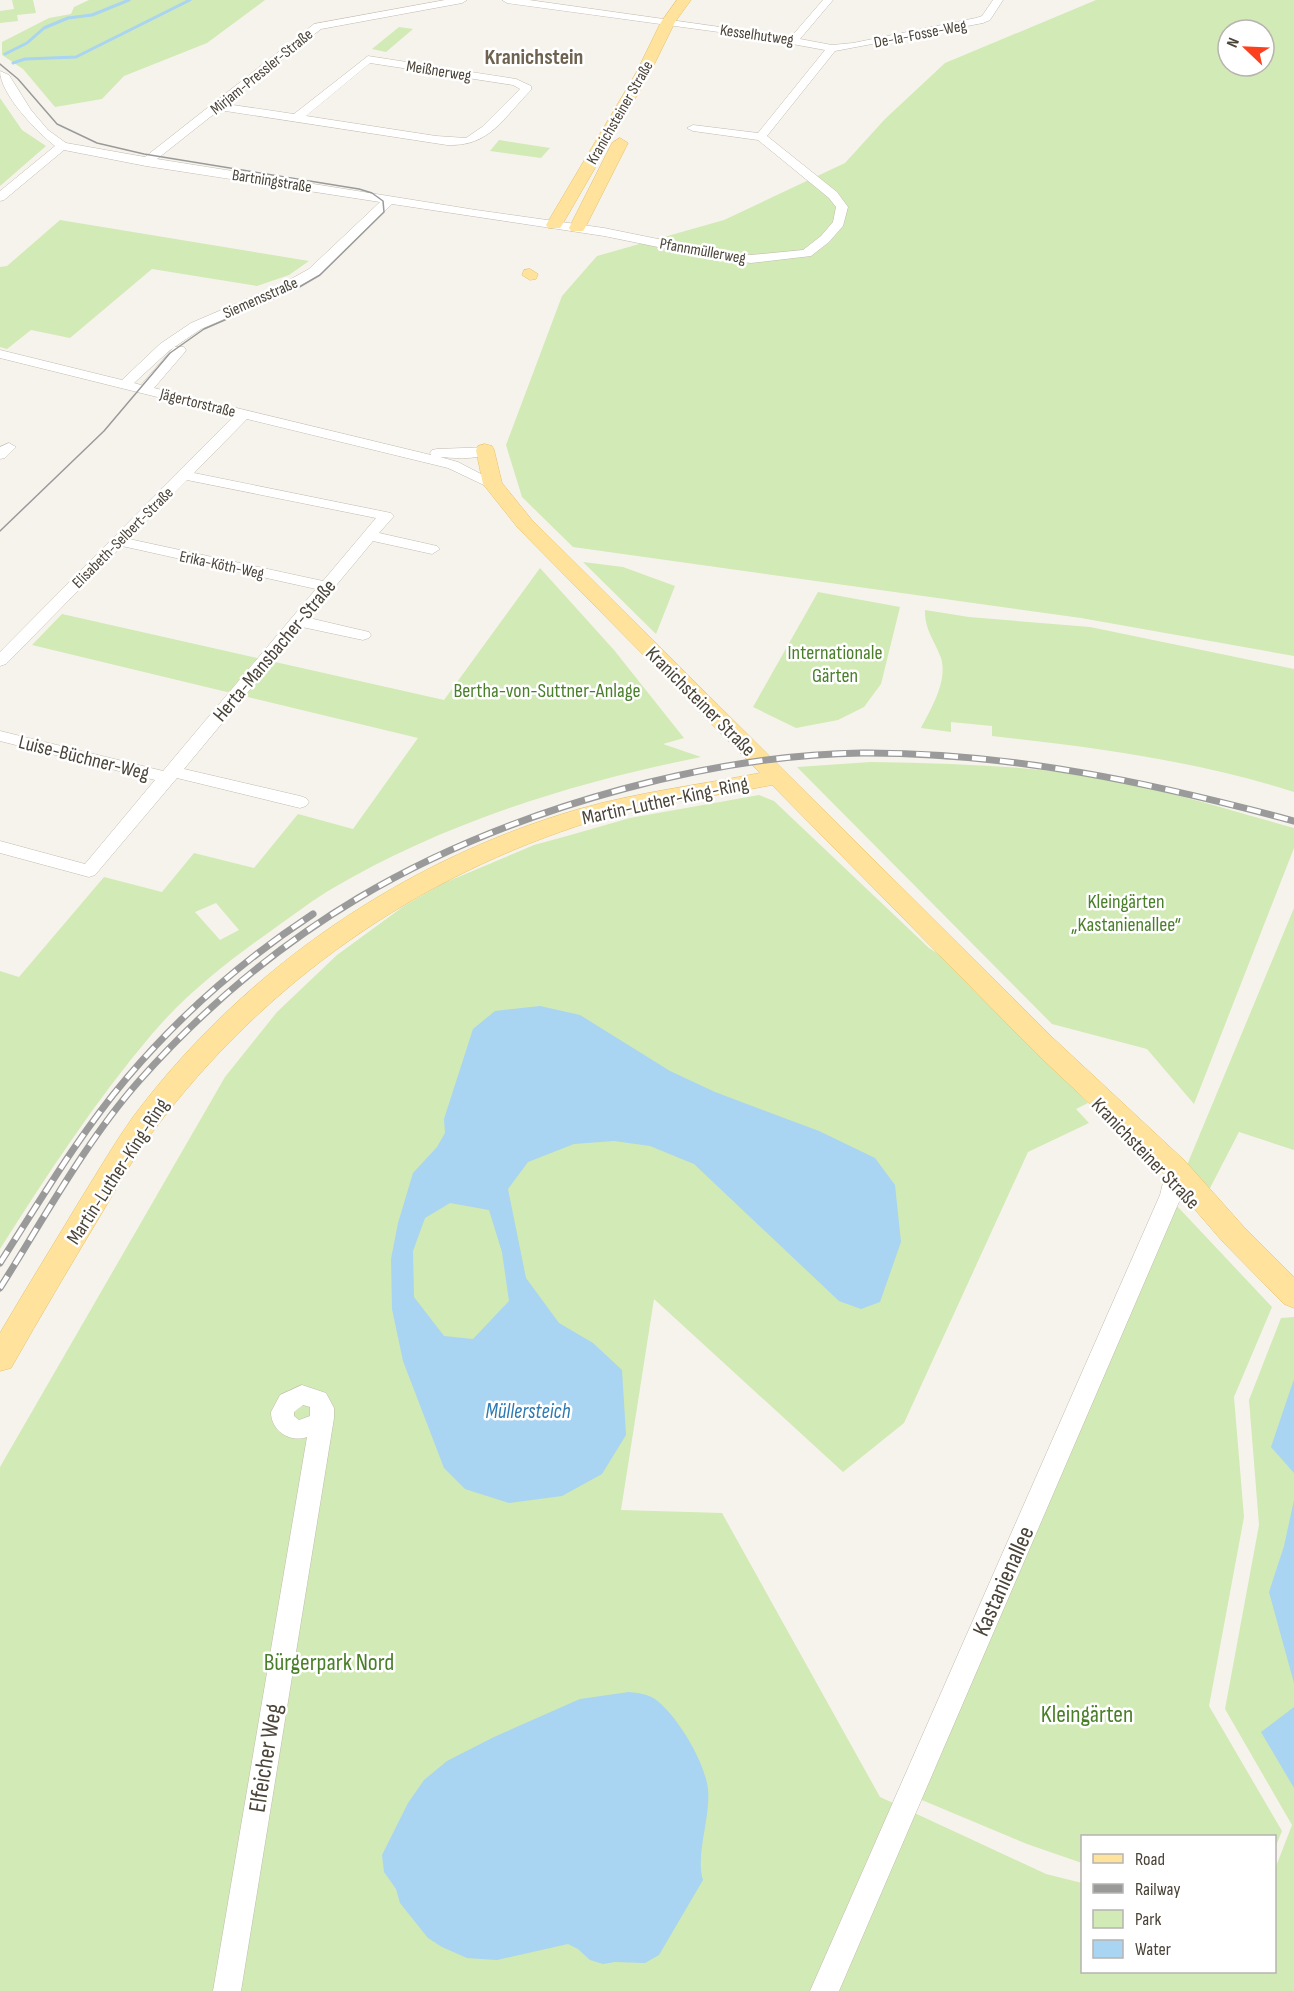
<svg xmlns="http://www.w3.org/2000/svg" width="1294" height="1991" font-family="'Sofia Sans Condensed',sans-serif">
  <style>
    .green { fill: #d2eab5; fill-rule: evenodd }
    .water { fill: #a9d4f2; fill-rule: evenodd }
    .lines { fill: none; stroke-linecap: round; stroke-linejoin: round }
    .stream { stroke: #a9d4f2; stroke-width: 3 }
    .minor-casing { stroke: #c2bbae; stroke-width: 1 }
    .major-casing { stroke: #e6c16a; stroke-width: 1 }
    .minor { fill: #fff; fill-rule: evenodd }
    .major { fill: #ffe39c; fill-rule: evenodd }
    .tram { stroke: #9a9a9a; stroke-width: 1.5 }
    .rail-casing { stroke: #9a9a9a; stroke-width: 7 }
    .rail { stroke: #fff; stroke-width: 4.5; stroke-dasharray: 14; stroke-linecap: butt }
    .labels { text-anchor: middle; stroke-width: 5; stroke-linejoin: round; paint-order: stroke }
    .far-street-label { font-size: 16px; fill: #4b4439; stroke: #fff }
    .street-label { font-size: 20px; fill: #4b4439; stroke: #fff }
    .park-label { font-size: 20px; fill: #4a7f2a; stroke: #fff }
    .water-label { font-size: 21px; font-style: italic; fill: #2e7ab2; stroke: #fff }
    .far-district-label { font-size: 22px; font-weight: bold; fill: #6e6250; stroke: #fff }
    .near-street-label { font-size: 24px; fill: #4b4439; stroke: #fff }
    .near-park-label { font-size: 24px; fill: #4a7f2a; stroke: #fff }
  </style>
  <rect width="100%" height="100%" fill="#f6f3ec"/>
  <g class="green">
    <polygon points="12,0 33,0 36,13 17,15 18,21 0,23 0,11 14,9"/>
    <polygon points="89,0 265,0 207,43 124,76 102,99 55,107 23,69 2,55 2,42 49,18 71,14 74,7"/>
    <path d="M 1096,0 L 1294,0 L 1294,656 L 1081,618 L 573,547 L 522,497 L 506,445 L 562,296 L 597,256 L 724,220 L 845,163 L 885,119 L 945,63 ZM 1228,30 L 1264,30 L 1264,66 L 1228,66 Z"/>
    <polygon points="399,27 413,29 386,52 372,49"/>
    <polygon points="0,98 22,130 46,146 0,186"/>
    <polygon points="499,140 550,148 541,158 490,151"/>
    <polygon points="60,220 309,261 289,275 257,286 152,269 70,338 31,330 7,349 0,347 0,267 7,266"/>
    <polygon points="583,562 623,567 675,586 656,634"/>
    <path d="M 540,568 L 614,650 L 684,738 L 663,744 L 701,757 C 571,783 443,823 328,891 C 307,904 288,919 268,933 C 227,962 184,996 152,1034 C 95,1101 47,1175 0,1249 L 0,971 L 19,977 L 104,877 L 162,892 L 194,853 L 254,868 L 298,814 L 353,829 L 418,738 L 32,645 L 62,614 L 444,700 ZM 216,903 L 239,930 L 220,940 L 195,912 Z"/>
    <polygon points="818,592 900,607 881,684 864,707 838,720 796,728 753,707"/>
    <path d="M 925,610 L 969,617 L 1090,627 L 1294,669 L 1294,792 C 1197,761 1094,747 992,736 L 992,726 L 951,722 L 951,732 L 921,728 C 931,709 948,681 941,658 C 935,641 924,629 925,610 Z"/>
    <path d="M 871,762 C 940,763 1008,765 1077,774 C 1151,785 1222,808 1294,828 L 1294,848 L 1194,1104 L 1147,1049 L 1052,1024 L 797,767 Z"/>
    <polygon points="759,795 774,801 929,948 943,957 1088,1103 1076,1109 1089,1123 1028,1152 904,1423 843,1472 654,1299 621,1510 722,1513 880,1797 1046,1874 1082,1883 1082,1972 1274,1972 1275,1869 1292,1825 1225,1709 1259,1525 1249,1400 1281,1318 1294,1317 1294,1991 0,1991 0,1467 225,1077 277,1012 337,955 404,906 444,883 534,845 567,836 630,818"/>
    <polygon points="1294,908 1294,1150 1239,1132 1209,1190 1187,1165"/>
    <polygon points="1176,1205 1272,1307 1234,1397 1244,1517 1209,1706 1282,1831 1275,1848 1274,1836 1082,1836 1082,1863 1027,1844 917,1798"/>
  </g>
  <g class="water">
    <path d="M 540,1006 L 580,1015 L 670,1071 L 715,1092 L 819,1131 L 875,1158 L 895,1185 L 901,1242 L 880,1302 L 861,1309 L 839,1301 L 694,1164 L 650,1146 L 614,1141 L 574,1144 L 528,1162 L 508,1189 L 526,1278 L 559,1323 L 593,1343 L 622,1370 L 626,1435 L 602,1474 L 562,1496 L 509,1503 L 465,1489 L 444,1468 L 403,1361 L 392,1309 L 391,1259 L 398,1223 L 413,1173 L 437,1147 L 445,1133 L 444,1119 L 473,1029 L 495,1011 ZM 450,1203 L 489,1210 L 502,1252 L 509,1301 L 473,1339 L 444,1336 L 414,1297 L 413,1251 L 425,1218 Z"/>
    <polygon points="1294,1379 1294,1473 1271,1447"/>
    <polygon points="1294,1500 1294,1683 1269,1592 1284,1546"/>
    <path d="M 629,1692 C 638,1693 647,1694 655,1699 C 677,1715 705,1762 708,1789 C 711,1817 695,1855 703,1880 L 659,1955 L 645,1963 L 615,1962 L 603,1964 L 590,1960 L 578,1949 L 568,1944 L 497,1960 L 467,1958 L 442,1947 L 428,1938 L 400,1903 L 396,1889 L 384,1872 L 382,1855 L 408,1803 L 424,1780 L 447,1761 L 494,1737 L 580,1699 Z"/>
    <polygon points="1294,1707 1294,1788 1261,1732"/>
  </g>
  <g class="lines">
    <g class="stream">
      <polyline points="5,54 27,43 44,28 68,18 92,15 129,0"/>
      <polyline points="13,63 25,59 76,57 190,0"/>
    </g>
    <g class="minor-casing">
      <g id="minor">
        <path d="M 445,0 L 467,0 L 462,3 L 321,29 L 226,104 L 294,114 L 368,56 L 516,79 L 531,86 L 531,90 C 503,118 490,147 447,145 L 219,110 L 157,159 L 476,210 L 604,228 L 712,250 L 751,255 L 803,250 L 821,236 L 833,222 L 836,207 L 829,198 L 758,140 L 693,131 L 687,128 L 693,125 L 758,133 L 825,50 L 748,36 L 507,3 L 502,0 L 529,0 L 791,37 L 823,0 L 833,0 L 800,39 L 832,45 L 853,43 L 976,18 L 982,16 L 993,0 L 1003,0 L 990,20 L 983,23 L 835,51 L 767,136 L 837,192 L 848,207 L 843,226 L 829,242 L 811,256 L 751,263 L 712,258 L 604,236 L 392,204 L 319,275 L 292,290 L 201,329 L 170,350 L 134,383 L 141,385 L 174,347 L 184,347 L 186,350 L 184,353 L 154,388 L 431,455 L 430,453 L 432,450 L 437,449 L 490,447 L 492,450 C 482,461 454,458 440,457 L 458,462 L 500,484 L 498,487 L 488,487 L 448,468 L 247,419 L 194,473 L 391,513 L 394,516 L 379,533 L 437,546 L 440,549 L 432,554 L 373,541 L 309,618 L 369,632 L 371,635 L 369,638 L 363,640 L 302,627 L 184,769 L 300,796 L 306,798 L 309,802 L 306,806 L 300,808 L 177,778 L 95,875 L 89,877 L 0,853 L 0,841 L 85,864 L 155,780 L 0,741 L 0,731 L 163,771 L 316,589 L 122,546 L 6,664 L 0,666 L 0,652 L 234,416 L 0,358 L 0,350 L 122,380 L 160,344 L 191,323 L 282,284 L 309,269 L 380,202 L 146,166 L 64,150 L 4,200 L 0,201 L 0,191 L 55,146 C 37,132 0,94 0,71 L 9,75 L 31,110 L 48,130 L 66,143 L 145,157 L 314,24 ZM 370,63 L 513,85 L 520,89 L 482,127 L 466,138 L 436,136 L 306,116 ZM 187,480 L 376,518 L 323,581 L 129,539 Z"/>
        <polygon points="9,443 16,447 5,458 0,459 0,447"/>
        <polygon points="1175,1160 1182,1162 1186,1168 1182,1195 839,1991 810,1991 1160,1195 1168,1162"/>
        <path d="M 302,1385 L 326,1393 L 334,1408 L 334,1418 L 241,1991 L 213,1991 L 307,1437 C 290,1443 271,1431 271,1412 L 280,1395 ZM 303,1405 L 310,1407 L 310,1416 L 299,1420 L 294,1416 L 294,1412 Z"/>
      </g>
    </g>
    <g class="major-casing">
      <g id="major">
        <polygon points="677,0 691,0 675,22 650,73 562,225 560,228 548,228 546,225 636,73 661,22"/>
        <polygon points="620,138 628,143 585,228 583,231 571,231 569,228 612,143"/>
        <polygon points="530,269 538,274 536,279 530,280 522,275 524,270"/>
        <path d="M 485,444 L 492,446 L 494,450 L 502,483 L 532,520 L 1053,1038 L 1185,1161 L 1243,1226 L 1294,1277 L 1294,1308 L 1284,1304 L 1223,1242 L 1165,1175 L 1035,1052 L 772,785 C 712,797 651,803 593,821 C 417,876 265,982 154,1130 C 135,1155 119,1184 103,1211 C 72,1263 41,1315 11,1368 L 0,1371 L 0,1333 C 27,1287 55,1242 82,1197 C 99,1170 115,1142 133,1117 C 243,970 403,860 579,809 C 639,792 699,785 760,773 L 518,528 L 483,484 L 476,450 L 478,446 Z"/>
      </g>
    </g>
    <use href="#minor" class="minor"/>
    <use href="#major" class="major"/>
    <polyline class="tram" points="0,64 18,79 57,124 97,143 144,154 359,189 372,193 383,201 384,212 320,275 296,289 204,329 170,353 104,431 0,531"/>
    <g class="rail-casing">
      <g id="rail">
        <path d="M 0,1263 C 40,1201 78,1136 126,1079 C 180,1015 243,960 313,914"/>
        <path d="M 0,1288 C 43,1220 86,1141 139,1081 C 274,929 428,842 623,789 C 701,768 782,754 862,753 C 1009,752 1153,783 1294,821"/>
      </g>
    </g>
    <use href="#rail" class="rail"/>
  </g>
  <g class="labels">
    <g class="far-street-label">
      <text transform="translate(920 33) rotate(-11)" y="6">De-la-Fosse-Weg</text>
      <text transform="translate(757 34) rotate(8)" y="6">Kesselhutweg</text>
      <text transform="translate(439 70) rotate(9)" y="6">Meißnerweg</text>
      <text transform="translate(261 71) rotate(-39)" y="6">Mirjam-Pressler-Straße</text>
      <text transform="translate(619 112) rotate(-60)" y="6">Kranichsteiner Straße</text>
      <text transform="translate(272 180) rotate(9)" y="6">Bartningstraße</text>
      <text transform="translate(703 250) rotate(10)" y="6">Pfannmüllerweg</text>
      <text transform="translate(260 297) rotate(-24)" y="6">Siemensstraße</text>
      <text transform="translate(198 402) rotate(14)" y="6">Jägertorstraße</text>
      <text transform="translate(122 537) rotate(-45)" y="6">Elisabeth-Selbert-Straße</text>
      <text transform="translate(222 564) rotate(12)" y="6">Erika-Köth-Weg</text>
    </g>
    <g class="street-label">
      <text transform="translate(274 650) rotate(-50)" y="7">Herta-Mansbacher-Straße</text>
      <text transform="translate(701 701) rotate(45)" y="7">Kranichsteiner Straße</text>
      <text transform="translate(84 757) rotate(14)" y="7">Luise-Büchner-Weg</text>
      <text transform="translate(665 800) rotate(-12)" y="7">Martin-Luther-King-Ring</text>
      <text transform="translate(1146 1153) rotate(46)" y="7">Kranichsteiner Straße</text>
      <text transform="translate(117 1171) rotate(-57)" y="7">Martin-Luther-King-Ring</text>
    </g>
    <g class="park-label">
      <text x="835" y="659">Internationale<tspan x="835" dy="23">Gärten</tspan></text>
      <text x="547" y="697">Bertha-von-Suttner-Anlage</text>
      <text x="1126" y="908">Kleingärten<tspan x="1126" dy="23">„Kastanienallee“</tspan></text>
    </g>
    <g class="water-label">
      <text x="528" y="1418">Müllersteich</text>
    </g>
    <g class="far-district-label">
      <text x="534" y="64">Kranichstein</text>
    </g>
    <g class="near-street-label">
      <text transform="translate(1003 1581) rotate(-66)" y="8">Kastanienallee</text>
      <text transform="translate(265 1758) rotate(-81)" y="8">Elfeicher Weg</text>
    </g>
    <g class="near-park-label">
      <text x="329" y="1670">Bürgerpark Nord</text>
      <text x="1087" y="1722">Kleingärten</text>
    </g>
  </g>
  <rect x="1081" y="1835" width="195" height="138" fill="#ffffff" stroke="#b7b4b0" stroke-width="1.5"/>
  <rect x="1093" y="1854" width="30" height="9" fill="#ffe39c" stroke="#b7b4b0" stroke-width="1.5"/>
  <text x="1135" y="1865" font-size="18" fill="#4b4439">Road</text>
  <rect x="1093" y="1884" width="30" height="9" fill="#9a9a9a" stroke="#b7b4b0" stroke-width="1.5"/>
  <text x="1135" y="1895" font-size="18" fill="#4b4439">Railway</text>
  <rect x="1093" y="1910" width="30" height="18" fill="#d2eab5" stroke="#b7b4b0" stroke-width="1.5"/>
  <text x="1135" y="1925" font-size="18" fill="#4b4439">Park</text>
  <rect x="1093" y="1940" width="30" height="18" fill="#a9d4f2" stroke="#b7b4b0" stroke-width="1.5"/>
  <text x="1135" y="1955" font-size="18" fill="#4b4439">Water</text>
  <g transform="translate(1246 48) rotate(293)"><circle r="28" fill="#ffffff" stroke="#b7b4b0" stroke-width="1.5"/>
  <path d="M0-4.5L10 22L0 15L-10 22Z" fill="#fc3f1d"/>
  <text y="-9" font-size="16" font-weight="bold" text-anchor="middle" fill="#4b4439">N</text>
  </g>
</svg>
